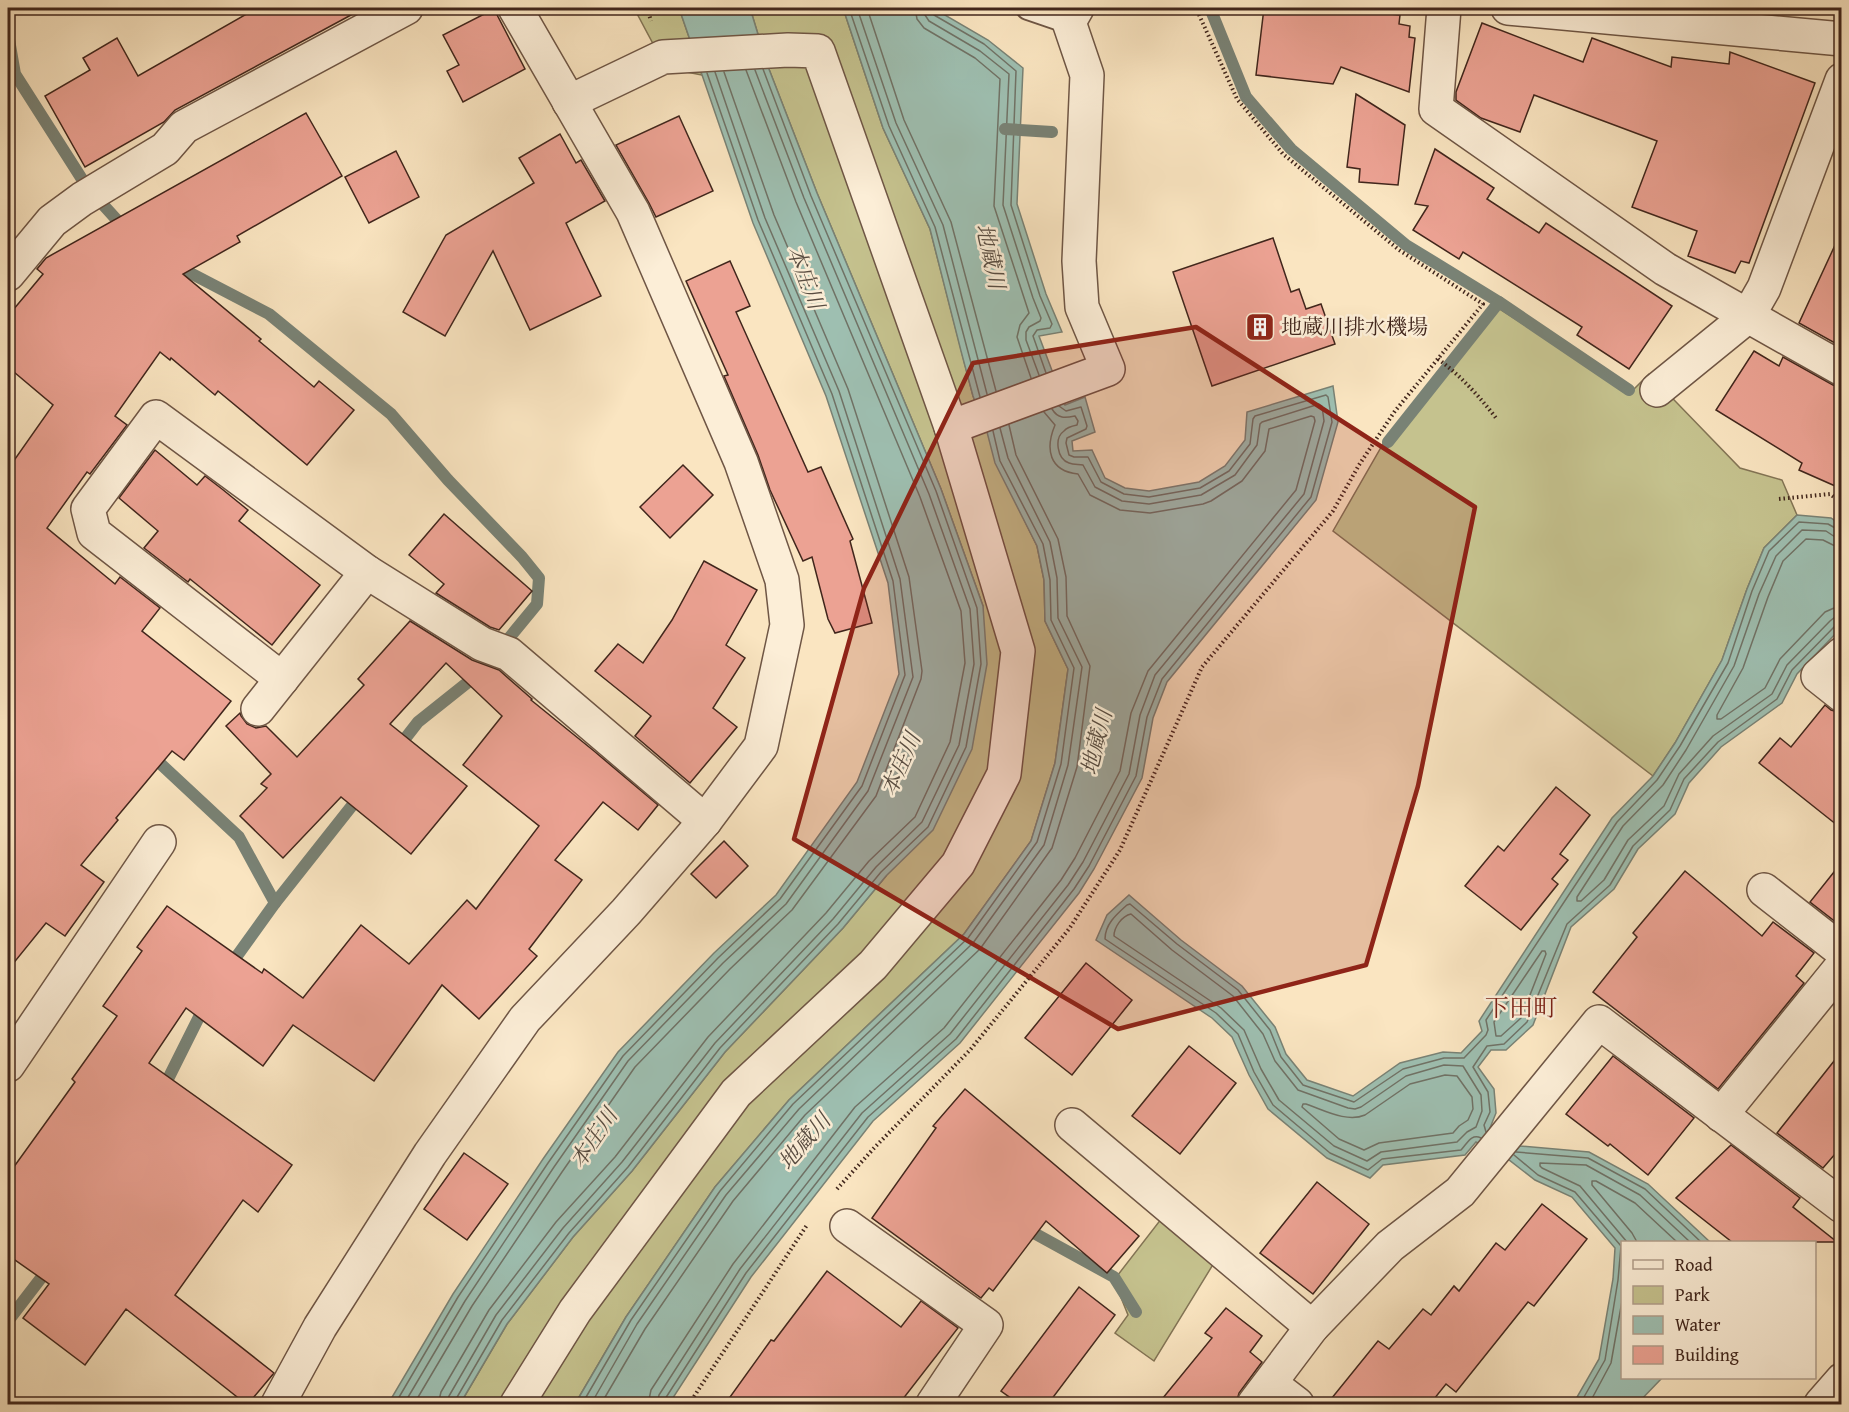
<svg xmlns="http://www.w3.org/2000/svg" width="1849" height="1412" font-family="'Gentium Book Plus','Noto Serif JP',serif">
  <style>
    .green { fill: #c5c28e; stroke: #837455; stroke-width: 1.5 }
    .water { fill: #9ebfb1; stroke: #798275; stroke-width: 1.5 }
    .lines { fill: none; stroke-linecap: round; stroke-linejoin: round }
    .shore { stroke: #707266; stroke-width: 1.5 }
    .stream { stroke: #798275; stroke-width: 12 }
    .building { fill: #eca293; stroke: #41261c; stroke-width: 1.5 }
    .lane-casing { stroke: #6f5645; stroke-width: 26 }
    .street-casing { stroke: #6f5645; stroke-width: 36 }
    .path { stroke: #41261c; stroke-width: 4; stroke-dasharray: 1.5 3; stroke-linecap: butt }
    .lane { stroke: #fceed7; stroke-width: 22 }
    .street { stroke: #fceed7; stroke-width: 33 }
    .marked { fill: #8f2418; fill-opacity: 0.2; stroke: #8f2418; stroke-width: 4.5; stroke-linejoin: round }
    .labels { text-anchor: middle; stroke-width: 5; stroke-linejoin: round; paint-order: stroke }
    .poi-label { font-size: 21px; fill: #41261c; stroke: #fceed7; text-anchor: start }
    .water-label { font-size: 22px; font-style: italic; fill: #584c41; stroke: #fceed7 }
    .quarter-label { font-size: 24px; fill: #7a1f14; stroke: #fceed7 }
  </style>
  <rect width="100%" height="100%" fill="#fae5c1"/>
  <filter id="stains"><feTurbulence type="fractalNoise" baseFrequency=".00333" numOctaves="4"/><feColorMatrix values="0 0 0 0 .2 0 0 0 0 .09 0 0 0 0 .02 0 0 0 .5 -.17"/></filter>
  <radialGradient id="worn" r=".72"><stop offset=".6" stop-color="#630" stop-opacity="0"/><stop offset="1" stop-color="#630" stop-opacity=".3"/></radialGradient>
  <g class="green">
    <polygon points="634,8 679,8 702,75 666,68"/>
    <polygon points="750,8 843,8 883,128 930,229 973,396 1019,509 1037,546 1044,580 1045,621 1068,669 1055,763 1031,841 964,934 789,1100 715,1187 626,1317 575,1404 460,1404 507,1324 573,1237 632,1171 725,1052 843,928 886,876 983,606 941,489 817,193 767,64"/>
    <polygon points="1492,304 1630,393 1649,374 1740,468 1782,480 1797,515 1764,548 1747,589 1722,660 1675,743 1653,776 1333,531 1387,437"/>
    <polygon points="1165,1214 1217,1258 1154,1361 1115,1333 1128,1315 1114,1280"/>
  </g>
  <g class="water">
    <polygon points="679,8 750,8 767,64 817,193 941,489 983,606 987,664 972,749 933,830 886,876 843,928 725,1052 632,1171 573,1237 507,1324 460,1404 388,1404 453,1294 543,1159 618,1052 714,953 776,895 857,782 899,674 888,583 826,396 753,223"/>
    <polygon points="843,8 933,8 988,40 1023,68 1017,204 1046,294 1062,332 1039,336 1065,405 1085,397 1095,432 1072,441 1073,451 1092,450 1105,478 1125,488 1149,491 1199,482 1225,466 1245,440 1247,412 1333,386 1338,422 1316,500 1167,682 1153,718 1142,778 1094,869 1079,893 960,1043 873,1121 751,1277 669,1404 575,1404 626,1317 715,1187 789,1100 964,934 1031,841 1055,763 1068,669 1045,621 1044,580 1037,546 995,463 987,432 973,396 961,351 930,229 883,128"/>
    <polygon points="1797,515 1831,518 1841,525 1841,628 1797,674 1782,703 1721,747 1689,783 1675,814 1638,849 1614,889 1571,927 1533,1025 1506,1050 1491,1050 1478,1067 1494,1089 1496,1113 1490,1128 1520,1146 1589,1152 1648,1184 1710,1242 1622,1242 1622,1378 1662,1378 1637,1404 1573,1404 1599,1359 1613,1279 1615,1248 1572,1197 1535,1180 1509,1160 1476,1142 1465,1155 1383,1165 1370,1178 1327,1158 1268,1109 1249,1075 1232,1037 1212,1018 1096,940 1107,915 1129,895 1181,940 1242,986 1275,1027 1286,1054 1307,1080 1353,1096 1400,1063 1443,1052 1461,1053 1482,1031 1479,1021 1612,818 1653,776 1675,743 1722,660 1747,589 1764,548"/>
  </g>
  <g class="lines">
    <g class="shore">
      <polyline points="849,8 889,126 935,227 980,397"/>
      <polyline points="857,8 896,123 943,225 987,394"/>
      <polyline points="867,8 904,120 951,222 996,391"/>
      <polyline points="915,8 917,19 924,28 975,58 1000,79 994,206 1029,313 1020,325 1017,337 1031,378"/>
      <polyline points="924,8 925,15 929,21 980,51 1009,74 1003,205 1033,298 1041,318 1040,321 1029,327 1026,332 1026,340 1039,375"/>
      <polyline points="931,8 934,15 984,44 1016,71 1011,205 1040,296 1052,324 1050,328 1037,330 1033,336 1046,373"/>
      <polyline points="1842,537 1835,537 1826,531 1802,530 1776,556 1759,594 1734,666 1686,750 1663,785 1623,826 1577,897 1577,901 1581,901 1604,880 1628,840 1664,806 1679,774 1713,736 1772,694 1787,665 1830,621 1835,617 1842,617"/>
      <polyline points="1842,546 1833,545 1823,540 1806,539 1783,561 1768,597 1743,668 1717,715 1717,719 1721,719 1765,688 1780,659 1825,612 1834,608 1842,608"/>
      <path d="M 1131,914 L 1172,950 L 1233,996 L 1263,1034 L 1275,1061 L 1298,1090 L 1348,1108 L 1355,1109 L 1361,1107 L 1406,1076 L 1444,1065 L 1463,1066 L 1481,1095 L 1482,1111 L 1476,1127 L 1467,1132 L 1457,1142 L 1381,1152 L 1367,1161 L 1334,1146 L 1279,1100 L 1261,1069 L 1244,1030 L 1221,1008 L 1114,936 C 1114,927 1122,916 1131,914 Z"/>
      <polygon points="1542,951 1545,951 1546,954 1521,1018 1501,1036 1496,1036 1494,1022"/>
      <path d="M 1445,1075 L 1457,1076 L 1472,1097 L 1473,1109 L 1468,1120 L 1459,1126 L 1453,1133 L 1379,1143 L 1364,1150 L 1339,1139 L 1302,1107 L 1303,1104 L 1306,1104 C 1324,1110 1347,1123 1365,1115 L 1410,1084 Z"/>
      <polyline points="1486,1132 1484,1125 1490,1112 1488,1092 1473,1067 1487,1046 1504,1044 1527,1022 1567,924 1610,885 1633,846 1670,810 1684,779 1718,742 1777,699 1792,670 1835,626 1842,624"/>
      <path d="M 1481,1138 C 1471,1133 1467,1144 1461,1150 L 1382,1159 L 1368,1170 L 1330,1153 L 1273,1105 L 1254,1072 L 1238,1034 L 1216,1013 L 1105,939 C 1105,924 1117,914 1127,905 L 1130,904 L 1177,944 L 1238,990 L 1270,1030 L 1281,1057 L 1303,1085 L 1354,1102 L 1403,1069 L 1444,1058 L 1464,1058 L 1486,1035 L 1488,1030 L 1486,1020 L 1617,822 L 1657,780 L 1680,746 L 1728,663 L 1752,591 L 1769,551 L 1799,522 L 1828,524 L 1837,529 L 1842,530"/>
      <polyline points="1516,1152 1588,1158 1645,1189 1701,1242"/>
      <polyline points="1514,1155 1538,1175 1575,1192 1621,1246 1618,1280 1605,1360 1580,1404"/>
      <polyline points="1627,1242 1580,1186 1542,1168 1540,1166 1540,1163 1586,1165 1640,1195 1690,1242"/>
      <polyline points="1637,1242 1632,1233 1592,1185 1592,1181 1596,1181 1635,1203 1677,1242"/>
      <polyline points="395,1404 458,1297 548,1163 623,1056 718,958 780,899 862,786 905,675 893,581 832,394 758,220 707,73"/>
      <polyline points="404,1404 465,1301 554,1167 628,1061 723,963 786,904 868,791 913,677 900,579 839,391 765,218 715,72"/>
      <polyline points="414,1404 472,1306 562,1172 635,1067 730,969 792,910 876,796 921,679 922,671 909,577 848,389 774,215 724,72"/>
      <polyline points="438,1404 441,1392 489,1310 556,1222 615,1157 708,1037 826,913 869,861 915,817 950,742 965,663 961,611 920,497 796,202 746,70"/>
      <polyline points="447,1404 449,1396 496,1315 563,1228 622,1162 715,1043 833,919 876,867 922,822 959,745 974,664 970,609 929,494 804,198 755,70"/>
      <polyline points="455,1404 456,1399 502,1320 569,1233 628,1167 720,1048 838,924 881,872 928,827 966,747 981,664 977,608 936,491 811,196 763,69"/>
      <polyline points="582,1404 631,1320 720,1191 793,1104 968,938 1037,842 1061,764 1074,668 1051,620 1050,580 1043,544 1000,461 993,431"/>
      <polyline points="591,1404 637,1324 726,1195 799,1109 973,943 1044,845 1068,765 1082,667 1058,618 1057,578 1050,542 1008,458 1000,428"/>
      <polyline points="601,1404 645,1329 733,1201 805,1115 980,949 1052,848 1077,767 1090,666 1067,616 1066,577 1058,539 1016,455 1009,425"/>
      <path d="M 648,1404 L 651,1390 L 733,1264 L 855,1107 L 944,1028 L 1061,880 L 1075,858 L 1120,771 L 1131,713 L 1148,671 L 1296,490 L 1315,421 L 1314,417 L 1311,416 L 1269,429 L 1265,451 L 1242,481 L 1211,501 L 1203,504 L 1150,513 L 1120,510 L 1090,495 L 1078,474 C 1049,471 1045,449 1055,425 L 1044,412"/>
      <path d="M 657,1404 L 659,1395 L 740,1269 L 862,1113 L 950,1034 L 1068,885 L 1083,862 L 1129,774 L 1140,715 L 1155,675 L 1304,494 L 1324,421 L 1322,406 L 1319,404 L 1262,422 L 1260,424 L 1257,445 L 1235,475 L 1201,495 L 1149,504 L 1122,501 L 1095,487 L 1083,465 C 1079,464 1074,465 1069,463 C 1057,459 1054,438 1064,431 C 1067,427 1072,426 1077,425 L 1078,421 L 1075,416 C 1065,418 1058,419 1052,409"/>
      <polyline points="664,1404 665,1399 746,1273 868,1117 956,1039 1074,889 1089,866 1136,776 1147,717 1162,679 1311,497 1332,422 1328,397 1326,395 1255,416 1253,419 1250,444 1229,471 1200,488 1149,497 1124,494 1101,482 1088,457 1074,457 1069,455 1066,443 1067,438 1086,429 1087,426 1081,407 1066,411 1059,406"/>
      <polyline points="1589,1404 1611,1363 1622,1301"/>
    </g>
    <g class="stream">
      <polyline points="1210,8 1246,97 1291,149 1406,245 1499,302"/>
      <polyline points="8,34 15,74 87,187 126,230"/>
      <polyline points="1005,129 1052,132"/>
      <polyline points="173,264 269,314 391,414 448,480 522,557 539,578 537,604 482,671 418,722 397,749"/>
      <polyline points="1388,442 1499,302 1629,390"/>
      <polyline points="150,754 239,837 275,903"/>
      <polyline points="229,967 275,903 362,793"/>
      <polyline points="162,1091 205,1005"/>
      <polyline points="1023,1227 1114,1277 1136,1312"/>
      <polyline points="8,1321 51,1265"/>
    </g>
  </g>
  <g class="building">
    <polygon points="257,8 364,8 175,110 164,122 85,167 45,96 90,70 83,58 117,38 138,76"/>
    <polygon points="1264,8 1333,8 1400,15 1399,24 1410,26 1409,37 1415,38 1409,92 1341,67 1333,84 1256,75"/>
    <polygon points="494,9 525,69 463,102 447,71 459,65 443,35"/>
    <polygon points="1482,23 1583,62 1592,38 1671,67 1672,57 1729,64 1730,52 1815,83 1749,263 1741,261 1735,273 1688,256 1697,231 1632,207 1657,141 1534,95 1520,132 1481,118 1456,100 1456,92"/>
    <polygon points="1356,94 1405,125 1398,185 1359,182 1360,169 1347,167"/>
    <polygon points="306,113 342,176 237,236 240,242 183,274 261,339 259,341 314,387 319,381 354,410 307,465 218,391 215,395 171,358 170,360 160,352 115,416 127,425 90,474 87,472 47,528 115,584 120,577 160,608 142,631 231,701 184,760 172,751 116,818 118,820 81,865 104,882 65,936 46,923 8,970 8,469 53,405 8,367 8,316 43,274 37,269 46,258"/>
    <polygon points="679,116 713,191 656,217 649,203 616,145"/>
    <polygon points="560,134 576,163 581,160 605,201 566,223 601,296 530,330 493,251 445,336 403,312 446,235 534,183 519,158"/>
    <polygon points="1435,149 1494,188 1487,199 1539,233 1546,223 1672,306 1629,369 1577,335 1582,327 1463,252 1459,259 1413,230 1428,206 1415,204"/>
    <polygon points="396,151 419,197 369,223 345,177"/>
    <polygon points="1842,230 1842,347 1799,323"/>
    <polygon points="1273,238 1291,292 1299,289 1306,309 1321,304 1335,344 1212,386 1173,272"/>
    <polygon points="730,261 750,306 736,312 808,472 821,467 853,539 850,541 872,623 835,633 828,619 812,557 803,561 770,490 758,455 724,376 728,375 686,281"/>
    <polygon points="1754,351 1779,366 1783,357 1833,385 1842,388 1842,489 1799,470 1802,463 1716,410"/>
    <polygon points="155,450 197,485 205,476 222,489 248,510 239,521 320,585 272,645 190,579 188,582 144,548 158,531 119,498"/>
    <polygon points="683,465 713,495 670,538 640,507"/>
    <polygon points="444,514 532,591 499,630 490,627 436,593 444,584 409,555"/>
    <polygon points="704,561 757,590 726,645 745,658 713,708 737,727 690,783 635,736 651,716 595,671 618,644 643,663 672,620"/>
    <polygon points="410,621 472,660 499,670 532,699 531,700 594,751 658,805 638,830 603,802 555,860 582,880 529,949 537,956 479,1019 442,985 374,1081 293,1025 263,1066 186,1008 149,1063 292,1165 258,1212 243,1200 175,1295 274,1373 248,1404 246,1404 126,1309 85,1365 23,1318 49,1284 8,1255 8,1175 75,1082 72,1079 117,1016 103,1006 142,951 137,947 167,906 262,973 264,969 303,998 361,925 409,964 467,900 476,909 539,826 463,765 502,716 446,663 390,724 467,786 411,854 341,797 283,858 240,816 267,788 261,784 271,774 226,726 240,713 241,716 247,724 256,728 266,726 297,757 364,685 358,679"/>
    <polygon points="1825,705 1831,710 1842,713 1842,829 1759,763 1780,738 1791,747"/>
    <polygon points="1556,787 1590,815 1560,854 1568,860 1552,879 1558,884 1521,930 1465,886 1498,846 1504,851"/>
    <polygon points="724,841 748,866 716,898 691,874"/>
    <polygon points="1842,862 1842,918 1837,923 1810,902"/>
    <polygon points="1685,871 1762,936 1773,922 1814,953 1796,976 1804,983 1718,1089 1593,992 1637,937 1633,933"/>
    <polygon points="1086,963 1132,1000 1072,1075 1025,1038"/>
    <polygon points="1189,1046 1236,1083 1180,1154 1132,1116"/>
    <polygon points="1842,1051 1842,1146 1823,1168 1777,1133"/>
    <polygon points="1613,1056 1694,1118 1648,1175 1610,1144 1608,1146 1566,1114"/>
    <polygon points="965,1089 1139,1236 1107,1273 1046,1221 993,1291 989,1288 981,1298 872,1218 936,1128 933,1126"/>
    <polygon points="1731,1145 1800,1198 1793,1207 1837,1242 1732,1242 1676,1198"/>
    <polygon points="464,1153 508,1184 467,1240 424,1209"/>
    <polygon points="1317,1182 1369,1224 1313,1294 1260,1253"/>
    <polygon points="1542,1204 1587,1239 1534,1306 1528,1302 1456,1392 1446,1384 1430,1404 1327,1404 1378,1341 1389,1349 1423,1309 1431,1315 1454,1286 1459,1291 1496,1243 1505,1250"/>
    <polygon points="827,1271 901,1327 921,1301 958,1328 899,1404 725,1404 771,1340 774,1341"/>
    <polygon points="1079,1287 1115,1315 1048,1404 1019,1404 1001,1391"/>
    <polygon points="1226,1308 1262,1336 1250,1352 1262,1362 1239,1393 1236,1404 1158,1404 1212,1338 1205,1333"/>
  </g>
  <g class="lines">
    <g class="lane-casing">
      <polyline id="lane" points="1028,8 1069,22"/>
    </g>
    <g class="street-casing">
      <g id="street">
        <polyline points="1444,8 1436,109 1665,269 1842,369"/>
        <polyline points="1508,8 1842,39"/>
        <polyline points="8,274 52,221 82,199 165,149 184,127 406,8"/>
        <polyline points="1657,390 1748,316 1764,288 1842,80"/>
        <polyline points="951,427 1108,369 1082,307 1079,261 1087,75 1069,22 1077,8"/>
        <polyline points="1842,654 1818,676 1842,695"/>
        <polyline points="282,679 94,533 88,509 156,417 367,572 482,644 509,654 705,821"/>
        <polyline points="258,709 367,572"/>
        <polyline points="1764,890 1842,951"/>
        <polyline points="8,1065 159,842"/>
        <polyline points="1721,1115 1842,966"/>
        <polyline points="1072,1125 1312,1327"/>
        <polyline points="847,1226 986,1325 933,1404"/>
        <polyline points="1271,1384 1297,1404"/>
        <polyline points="278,1404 320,1327 430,1154 525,1019 626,912 705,821 761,746 787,625 782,580 741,462 633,212 515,8"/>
        <polyline points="517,1404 575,1311 736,1093 873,965 958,864 1004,774 1018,651 951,427 818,51 788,50 663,57 569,102"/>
        <polyline points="1254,1404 1312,1327 1390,1246 1460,1192 1599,1022 1842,1206"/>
        <polyline points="1821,1404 1842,1380"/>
      </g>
    </g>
    <g class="path">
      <polyline points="647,8 651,21"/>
      <path d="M 1438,359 C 1461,376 1479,396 1496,418"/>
      <polyline points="1779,499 1830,494 1842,503"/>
      <polyline points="837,1189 875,1147 970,1050 1069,929 1120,850 1202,667 1333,511 1359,465 1395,411 1483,304 1399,250 1283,154 1237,99 1196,8"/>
      <polyline points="689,1404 807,1225"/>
    </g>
    <use href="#lane" class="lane"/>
    <use href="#street" class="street"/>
  </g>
  <path class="marked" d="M 1196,327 L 1475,507 L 1418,786 L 1366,965 L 1118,1029 L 794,839 L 864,588 L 973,363 Z"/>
  <defs>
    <g id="building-square" transform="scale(1.5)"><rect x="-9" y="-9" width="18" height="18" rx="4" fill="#8f2418" stroke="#fceed7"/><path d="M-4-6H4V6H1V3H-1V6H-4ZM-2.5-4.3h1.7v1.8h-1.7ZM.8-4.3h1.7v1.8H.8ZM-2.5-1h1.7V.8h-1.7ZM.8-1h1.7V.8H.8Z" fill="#fff"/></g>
  </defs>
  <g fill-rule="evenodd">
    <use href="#building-square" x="1260" y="327"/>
  </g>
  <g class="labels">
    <g class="poi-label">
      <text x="1281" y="334">地蔵川排水機場</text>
    </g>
    <g class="water-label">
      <text transform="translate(991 256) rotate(78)" y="8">地蔵川</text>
      <text transform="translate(806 277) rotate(69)" y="8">本庄川</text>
      <text transform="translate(1096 742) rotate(-76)" y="8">地蔵川</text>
      <text transform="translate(900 764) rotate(-66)" y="8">本庄川</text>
      <text transform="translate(593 1138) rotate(-56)" y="8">本庄川</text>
      <text transform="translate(804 1141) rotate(-49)" y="8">地蔵川</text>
    </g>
    <g class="quarter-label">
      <text x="1521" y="1016">下田町</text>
    </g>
  </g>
  <rect width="1849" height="1412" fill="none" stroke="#fae5c1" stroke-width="30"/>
  <rect x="9" y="9" width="1831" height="1394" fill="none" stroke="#41261c" stroke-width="3"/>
  <rect x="15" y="15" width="1819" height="1382" fill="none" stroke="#41261c" stroke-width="1.5"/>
  <rect x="1621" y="1241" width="195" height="138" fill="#fceed7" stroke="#b19e8c" stroke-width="1.5"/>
  <rect x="1633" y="1260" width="30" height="9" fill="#fceed7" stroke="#b19e8c" stroke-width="1.5"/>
  <text x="1675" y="1271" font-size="18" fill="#41261c">Road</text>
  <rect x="1633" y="1286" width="30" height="18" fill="#c5c28e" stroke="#b19e8c" stroke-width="1.5"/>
  <text x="1675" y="1301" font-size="18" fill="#41261c">Park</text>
  <rect x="1633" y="1316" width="30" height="18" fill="#9ebfb1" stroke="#b19e8c" stroke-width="1.5"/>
  <text x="1675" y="1331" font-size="18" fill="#41261c">Water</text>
  <rect x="1633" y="1346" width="30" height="18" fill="#eca293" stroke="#b19e8c" stroke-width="1.5"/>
  <text x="1675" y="1361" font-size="18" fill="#41261c">Building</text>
  <rect width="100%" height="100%" filter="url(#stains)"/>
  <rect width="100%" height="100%" fill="url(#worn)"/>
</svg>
